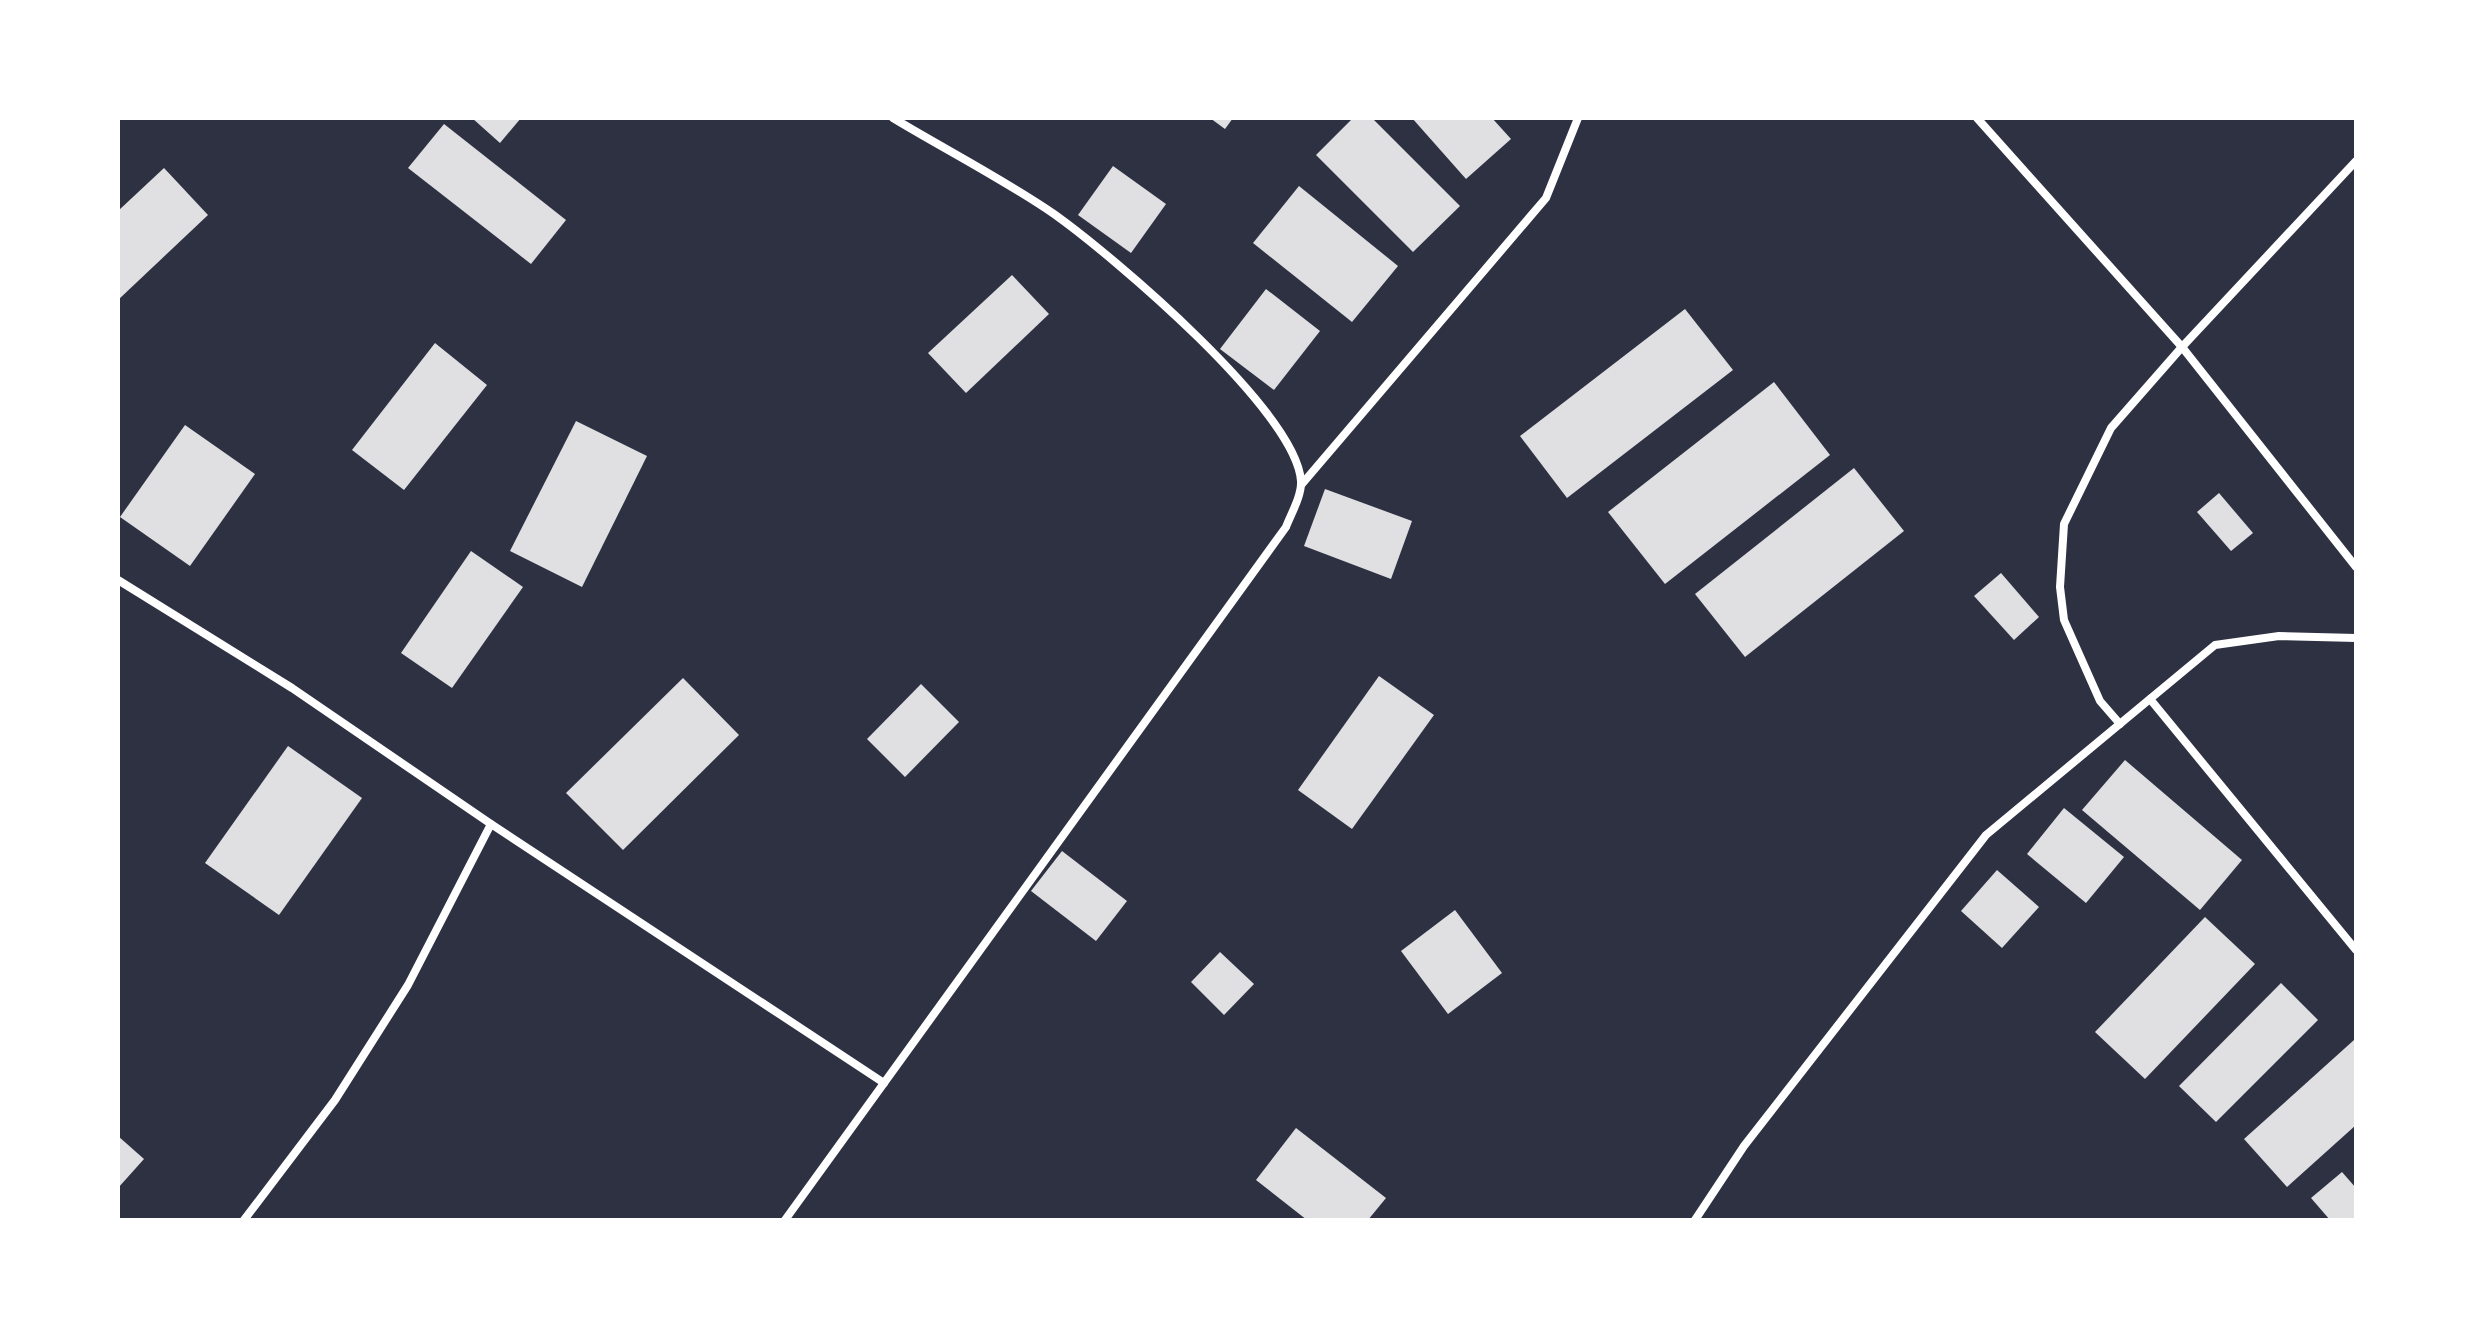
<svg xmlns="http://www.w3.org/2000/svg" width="2474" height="1338" font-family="'Fira Sans Condensed',sans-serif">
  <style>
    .building { fill: #e0e0e3 }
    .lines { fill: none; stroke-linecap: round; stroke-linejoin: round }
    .minor { stroke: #fff; stroke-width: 8 }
  </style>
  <rect width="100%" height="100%" fill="#2d3142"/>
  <g class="building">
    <polygon points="472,118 521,118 500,143"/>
    <polygon points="1210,118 1233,118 1225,129"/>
    <polygon points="1353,118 1372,118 1460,206 1413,252 1316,155"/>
    <polygon points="1412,118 1492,118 1511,139 1466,179"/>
    <polygon points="444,124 566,220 531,264 408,168"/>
    <polygon points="1113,166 1166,204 1131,253 1078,215"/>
    <polygon points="164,168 208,215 118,300 118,211"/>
    <polygon points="1299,186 1398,266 1352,322 1253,243"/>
    <polygon points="1012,275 1049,314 966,393 928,353"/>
    <polygon points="1266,289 1320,331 1274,390 1220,349"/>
    <polygon points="1685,309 1733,370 1567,498 1520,436"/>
    <polygon points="435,343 487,385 404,490 352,450"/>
    <polygon points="1774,382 1830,455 1665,584 1608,512"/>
    <polygon points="576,421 647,456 582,587 510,551"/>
    <polygon points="185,425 255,474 190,566 120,517"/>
    <polygon points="1854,468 1904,531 1745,657 1695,594"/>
    <polygon points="1325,489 1412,521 1391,579 1304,546"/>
    <polygon points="2219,493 2253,533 2231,551 2197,512"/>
    <polygon points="471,551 523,587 452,688 401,653"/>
    <polygon points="2001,573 2039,617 2014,640 1974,596"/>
    <polygon points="1379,676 1434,715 1352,829 1298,790"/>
    <polygon points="683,678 739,735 623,850 566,793"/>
    <polygon points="921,684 959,722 905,777 867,739"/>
    <polygon points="288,746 362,798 279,915 205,863"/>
    <polygon points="2125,760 2242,860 2200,910 2082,810"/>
    <polygon points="2064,808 2124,857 2086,903 2027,854"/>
    <polygon points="1062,851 1127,901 1096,941 1031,891"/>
    <polygon points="1997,870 2039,907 2002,948 1961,911"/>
    <polygon points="1455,910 1502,973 1448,1014 1401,951"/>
    <polygon points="2205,917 2255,964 2145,1079 2095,1032"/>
    <polygon points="1220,952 1254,984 1224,1015 1191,982"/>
    <polygon points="2281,983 2318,1020 2216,1122 2179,1086"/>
    <polygon points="2354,1040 2356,1043 2356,1125 2287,1187 2244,1139"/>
    <polygon points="1296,1128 1386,1198 1368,1220 1307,1220 1256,1180"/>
    <polygon points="118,1136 144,1159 118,1188"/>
    <polygon points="2342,1172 2356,1188 2356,1220 2330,1220 2311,1198"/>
  </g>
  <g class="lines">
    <g class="minor">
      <polyline points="1977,118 2182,347 2356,567"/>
      <polyline points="1302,484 1546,198 1578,118"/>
      <polyline points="118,580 292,688 491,824 884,1083"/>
      <polyline points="2150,699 2356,950"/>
      <polyline points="2120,724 2100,701 2064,620 2060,587 2064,524 2111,428 2182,347 2356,161"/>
      <polyline points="244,1220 335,1100 408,985 491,824"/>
      <path d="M 785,1220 L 1286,527 C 1291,514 1302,495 1301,481 C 1296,411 1113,256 1054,214 C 1003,179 946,150 893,118"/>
      <polyline points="1695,1220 1744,1146 1986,835 2215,645 2279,636 2356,638"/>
    </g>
  </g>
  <rect width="2474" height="1338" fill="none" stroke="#ffffff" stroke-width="240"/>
</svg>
